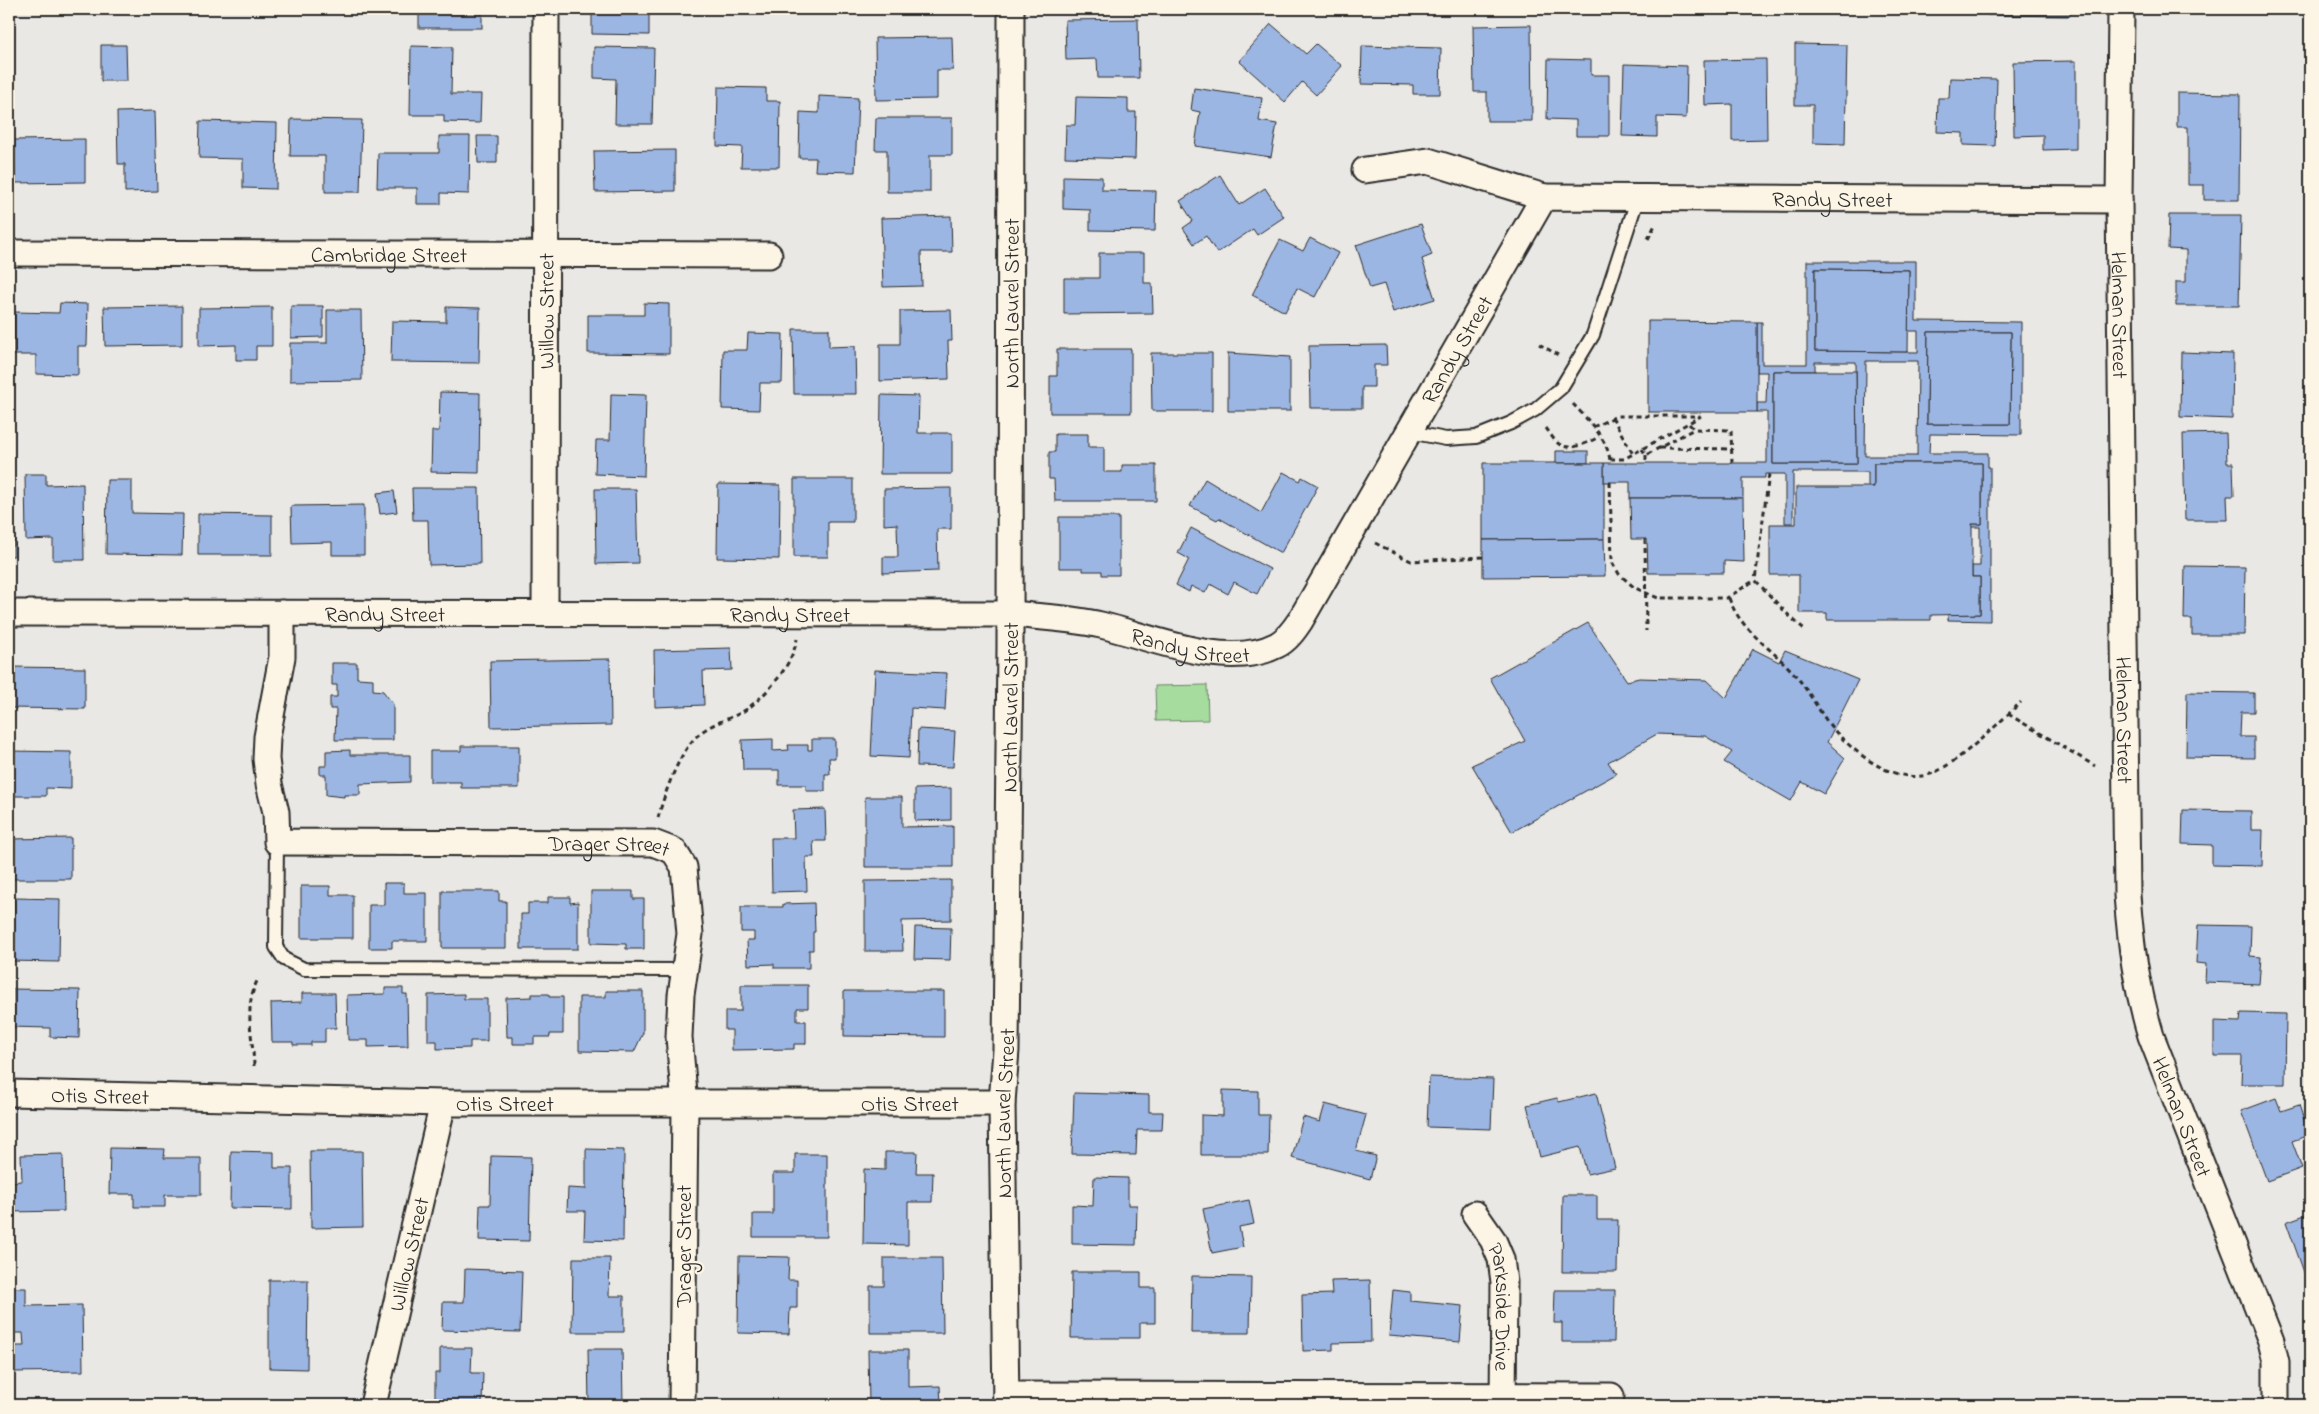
<svg xmlns="http://www.w3.org/2000/svg" width="2319" height="1414" font-family="'Indie Flower',sans-serif">
  <style>
    .green { fill: #a7dc9f; stroke: #698465 }
    .building { fill: #9cb6e3; stroke: #2b2b2b; fill-rule: evenodd }
    .lines { fill: none; stroke-linecap: round; stroke-linejoin: round }
    .lane-casing { stroke: #2b2b2b; stroke-width: 16 }
    .street-casing { stroke: #2b2b2b; stroke-width: 29 }
    .path { stroke: #2b2b2b; stroke-width: 3; stroke-dasharray: 5 4; stroke-linecap: butt }
    .lane { stroke: #fcf5e5; stroke-width: 12 }
    .street { stroke: #fcf5e5; stroke-width: 25 }
    .labels { text-anchor: middle; stroke-width: 4.5; stroke-linejoin: round; paint-order: stroke }
    .street-label { font-size: 22px; fill: #2b2b2b; stroke: #fcf5e5 }
  </style>
  <rect width="100%" height="100%" fill="#e9e8e5"/>
  <filter id="ink" filterUnits="userSpaceOnUse"><feTurbulence type="fractalNoise" baseFrequency=".02" numOctaves="2"/><feDisplacementMap in="SourceGraphic" scale="10" xChannelSelector="R" yChannelSelector="G"/><feConvolveMatrix kernelMatrix="1 2 1 2 8 2 1 2 1" color-interpolation-filters="sRGB"/></filter>
  <g filter="url(#ink)">
    <polygon class="green" points="1207,685 1208,720 1156,721 1155,686"/>
    <g class="building">
      <rect x="419" y="9" width="63" height="19"/>
      <polygon points="592,9 649,9 649,35 592,34"/>
      <polygon points="1987,9 2070,9 2070,16 1987,15"/>
      <polygon points="2163,9 2211,9 2211,13 2163,12"/>
      <polygon points="1138,19 1139,78 1098,78 1097,59 1066,60 1065,20"/>
      <polygon points="1271,24 1306,54 1316,44 1342,66 1316,95 1302,82 1285,102 1239,61"/>
      <polygon points="1531,25 1532,121 1487,121 1487,92 1474,92 1473,26"/>
      <polygon points="952,37 953,70 937,70 937,99 876,100 875,38"/>
      <polygon points="1795,44 1847,45 1845,144 1813,143 1813,105 1795,105"/>
      <polygon points="101,45 126,45 127,81 101,81"/>
      <polygon points="411,46 452,47 451,94 481,94 480,123 444,122 444,115 410,115"/>
      <polygon points="1362,46 1441,48 1440,94 1413,94 1413,85 1361,84"/>
      <polygon points="594,47 654,48 652,124 615,124 616,79 594,78"/>
      <polygon points="1548,59 1591,60 1591,75 1609,75 1609,136 1576,136 1576,120 1547,119"/>
      <polygon points="1766,59 1767,140 1732,141 1732,104 1705,105 1704,60"/>
      <polygon points="2076,61 2076,149 2043,150 2043,135 2014,136 2013,62"/>
      <polygon points="1624,64 1687,66 1686,118 1657,117 1657,137 1622,136"/>
      <polygon points="1950,78 1997,79 1995,146 1963,145 1963,133 1937,132 1938,98 1949,98"/>
      <polygon points="718,87 766,88 766,101 780,101 779,167 741,167 742,147 717,146"/>
      <polygon points="1194,88 1262,98 1259,121 1277,124 1271,157 1195,146 1200,112 1191,110"/>
      <polygon points="2177,93 2240,94 2239,200 2204,200 2204,185 2188,185 2188,127 2177,127"/>
      <polygon points="819,96 858,98 855,172 815,171 816,158 799,158 800,112 819,113"/>
      <polygon points="1076,97 1128,98 1128,112 1136,112 1135,159 1065,157 1066,125 1075,125"/>
      <polygon points="155,111 157,191 125,192 125,164 118,164 117,112"/>
      <polygon points="876,118 952,118 952,155 930,155 930,192 887,192 887,150 875,150"/>
      <polygon points="291,119 362,120 360,192 325,192 325,156 290,156"/>
      <polygon points="200,121 277,123 276,189 243,188 243,159 199,158"/>
      <polygon points="439,136 470,136 469,194 441,193 441,204 417,204 417,188 377,188 378,153 439,153"/>
      <polygon points="477,136 497,136 497,163 478,163"/>
      <polygon points="85,139 85,182 15,183 14,140"/>
      <polygon points="675,150 675,191 595,192 594,151"/>
      <polygon points="1220,175 1239,205 1265,188 1284,217 1257,235 1253,229 1217,253 1206,236 1194,244 1183,228 1193,221 1180,201"/>
      <polygon points="1063,176 1102,177 1102,190 1156,191 1155,231 1090,230 1090,210 1063,209"/>
      <polygon points="2169,215 2241,215 2239,306 2176,306 2176,282 2186,282 2186,250 2168,249"/>
      <polygon points="951,216 952,252 921,252 922,286 883,287 881,218"/>
      <polygon points="1421,224 1432,255 1422,259 1435,299 1393,312 1384,284 1370,288 1356,245"/>
      <polygon points="1310,238 1338,253 1315,297 1297,288 1285,312 1252,295 1280,240 1303,251"/>
      <polygon points="1099,253 1144,253 1144,283 1152,283 1153,313 1064,314 1064,278 1099,278"/>
      <path d="M 1807,261 L 1916,261 L 1916,321 L 2021,322 L 2021,435 L 1930,434 L 1929,453 L 1988,453 L 1988,467 L 1990,467 L 1990,621 L 1948,620 L 1948,614 L 1980,614 L 1980,577 L 1972,577 L 1972,566 L 1980,566 L 1980,527 L 1972,527 L 1972,524 L 1982,524 L 1982,463 L 1874,463 L 1874,487 L 1868,487 L 1868,472 L 1793,472 L 1793,523 L 1785,523 L 1785,474 L 1765,474 L 1765,478 L 1743,478 L 1743,498 L 1630,498 L 1630,482 L 1604,482 L 1604,463 L 1767,463 L 1767,412 L 1757,412 L 1757,403 L 1766,403 L 1767,372 L 1757,372 L 1757,322 L 1762,322 L 1762,364 L 1807,364 ZM 1815,269 L 1909,270 L 1908,331 L 1918,331 L 1918,352 L 1815,351 ZM 1928,332 L 2011,332 L 2010,424 L 1927,424 ZM 1866,361 L 1918,361 L 1917,456 L 1865,456 ZM 1815,362 L 1856,362 L 1857,464 L 1773,464 L 1773,371 L 1815,371 Z"/>
      <polygon points="1815,269 1909,270 1908,352 1815,351"/>
      <polygon points="60,303 88,304 87,346 78,346 78,375 36,374 36,355 14,355 14,312 59,313"/>
      <polygon points="644,303 669,304 669,354 588,353 588,315 644,315"/>
      <polygon points="182,306 182,345 105,346 104,307"/>
      <polygon points="291,306 323,306 323,337 291,338"/>
      <polygon points="272,307 272,346 256,346 256,360 236,360 236,345 199,346 199,308"/>
      <polygon points="446,307 480,308 479,363 391,362 392,321 446,322"/>
      <polygon points="327,310 361,310 362,380 290,381 290,343 327,343"/>
      <polygon points="951,310 952,341 948,341 949,379 880,381 880,344 900,344 900,311"/>
      <polygon points="1648,321 1757,322 1757,412 1648,412"/>
      <polygon points="793,329 829,329 829,347 855,346 856,394 794,394"/>
      <polygon points="1928,332 2011,332 2010,424 1927,424"/>
      <polygon points="748,333 783,334 782,383 760,383 759,410 722,409 723,350 747,350"/>
      <polygon points="1386,345 1387,365 1374,365 1374,387 1362,387 1362,408 1310,408 1309,346"/>
      <polygon points="1057,349 1131,349 1131,413 1050,413 1050,376 1057,376"/>
      <polygon points="2181,352 2233,354 2232,419 2180,417"/>
      <polygon points="1151,353 1212,353 1212,411 1152,411"/>
      <polygon points="1228,353 1290,357 1290,411 1228,411"/>
      <polygon points="1773,371 1856,371 1857,464 1773,464"/>
      <polygon points="440,392 480,393 479,473 431,472 432,431 439,431"/>
      <polygon points="611,394 646,395 644,476 595,474 596,440 610,440"/>
      <polygon points="881,395 919,396 918,433 952,433 952,474 880,474"/>
      <polygon points="2226,433 2227,463 2233,463 2234,496 2227,496 2228,520 2185,520 2183,434"/>
      <polygon points="1055,434 1088,434 1088,447 1104,447 1104,472 1122,472 1122,465 1156,465 1156,501 1055,501 1054,479 1049,479 1049,452 1055,452"/>
      <rect x="1556" y="451" width="32" height="12"/>
      <polygon points="1483,463 1604,463 1604,539 1483,540"/>
      <polygon points="1874,463 1982,463 1982,524 1972,524 1972,577 1980,577 1980,614 1931,615 1931,620 1827,620 1827,613 1799,613 1799,575 1770,575 1770,524 1796,524 1796,487 1874,487"/>
      <polygon points="1283,472 1300,481 1302,477 1318,486 1281,553 1219,518 1217,520 1190,506 1205,479 1261,513"/>
      <polygon points="25,474 46,474 46,485 83,484 84,560 53,560 53,539 26,540"/>
      <polygon points="794,479 853,479 853,522 828,522 828,557 794,557"/>
      <polygon points="9,480 13,480 14,556 9,556"/>
      <polygon points="107,480 132,480 132,513 183,514 182,555 106,554"/>
      <polygon points="718,484 780,485 779,559 717,558"/>
      <polygon points="412,488 479,488 480,564 429,565 428,520 413,520"/>
      <polygon points="951,488 951,529 937,529 938,571 883,573 883,557 898,557 897,524 884,525 884,489"/>
      <polygon points="595,489 636,489 638,563 596,564"/>
      <polygon points="394,491 397,512 380,514 377,493"/>
      <polygon points="1630,498 1743,498 1744,562 1724,561 1724,573 1648,573 1647,539 1631,539"/>
      <polygon points="364,505 364,555 332,555 332,542 292,543 291,506"/>
      <polygon points="198,514 272,515 272,555 198,555"/>
      <polygon points="1059,517 1119,517 1119,575 1102,575 1102,571 1083,571 1083,568 1059,568"/>
      <polygon points="1191,528 1270,569 1257,594 1234,582 1228,594 1210,584 1205,593 1191,586 1189,592 1176,585 1189,559 1178,553"/>
      <polygon points="1604,539 1605,576 1483,577 1483,540"/>
      <polygon points="2185,566 2245,567 2244,635 2192,635 2192,619 2184,619"/>
      <polygon points="1588,623 1627,681 1639,678 1707,680 1726,698 1753,649 1779,662 1785,650 1858,680 1827,742 1845,758 1824,794 1802,782 1791,801 1724,762 1732,752 1705,736 1657,734 1608,762 1616,774 1512,832 1472,765 1525,741 1490,678"/>
      <polygon points="731,648 732,670 703,671 704,705 655,707 654,650"/>
      <polygon points="610,659 611,725 491,727 490,661"/>
      <polygon points="332,663 357,663 357,678 373,679 373,690 383,691 393,704 393,740 335,740 336,709 330,709 330,697 337,697 337,685 332,685"/>
      <polygon points="9,667 85,668 85,709 9,708"/>
      <polygon points="875,670 947,673 945,710 911,708 909,758 871,756"/>
      <polygon points="2187,692 2254,693 2254,712 2241,712 2240,737 2254,737 2254,758 2186,757"/>
      <polygon points="918,729 955,731 953,767 917,766"/>
      <polygon points="773,739 773,751 789,750 788,745 808,745 808,750 812,750 812,739 835,739 835,758 829,758 830,774 825,774 825,791 806,791 806,785 779,785 779,770 743,770 742,740"/>
      <polygon points="461,746 519,746 519,788 461,788 461,782 430,782 430,751 461,751"/>
      <polygon points="350,750 350,755 410,755 410,782 360,784 360,795 344,795 344,797 326,795 326,775 320,775 320,766 326,766 326,751"/>
      <polygon points="9,751 71,752 71,789 46,788 46,796 9,796"/>
      <polygon points="951,788 951,820 915,821 915,789"/>
      <polygon points="865,797 902,797 902,827 953,826 953,867 865,867"/>
      <polygon points="825,809 826,841 813,841 814,857 806,857 807,891 772,892 771,838 794,838 793,810"/>
      <polygon points="2183,810 2251,811 2251,830 2263,830 2262,866 2212,865 2212,845 2182,844"/>
      <polygon points="71,838 71,879 9,879 9,839"/>
      <polygon points="951,880 951,920 902,921 903,951 865,951 865,881"/>
      <polygon points="384,883 404,883 404,893 427,893 427,941 392,941 392,948 369,948 369,905 384,905"/>
      <polygon points="301,886 330,886 330,895 353,895 353,938 301,938"/>
      <polygon points="442,891 499,891 499,901 506,901 506,948 442,948"/>
      <polygon points="591,891 633,891 633,899 644,899 644,949 626,949 626,944 591,943"/>
      <polygon points="548,897 570,897 570,903 578,902 578,949 521,949 521,914 528,914 528,903 548,903"/>
      <polygon points="14,898 60,899 59,962 9,961 9,927 14,927"/>
      <polygon points="814,903 815,932 813,932 813,950 809,950 809,968 774,968 774,964 748,965 747,940 754,940 754,932 741,932 741,907 783,907 783,904"/>
      <polygon points="2198,925 2251,926 2250,956 2261,957 2259,984 2205,982 2206,964 2196,963"/>
      <polygon points="915,927 951,928 950,960 914,959"/>
      <polygon points="741,985 808,985 808,1008 797,1008 797,1021 806,1021 806,1044 794,1044 794,1049 732,1050 732,1030 725,1030 725,1011 741,1011"/>
      <polygon points="385,988 403,988 403,994 407,994 408,1046 368,1047 368,1040 348,1040 347,995 385,994"/>
      <polygon points="9,989 80,990 79,1038 50,1037 50,1028 9,1027"/>
      <polygon points="606,991 643,991 643,1033 634,1052 579,1051 579,997 606,997"/>
      <polygon points="844,991 944,991 944,1037 844,1036"/>
      <polygon points="302,993 335,993 336,1028 325,1028 325,1042 311,1042 311,1045 293,1045 293,1042 272,1042 271,1003 302,1002"/>
      <polygon points="464,994 464,999 487,999 487,1041 470,1041 470,1048 437,1049 437,1041 428,1041 428,995"/>
      <polygon points="532,994 549,994 549,997 563,997 563,1034 550,1034 550,1037 534,1037 534,1044 513,1044 513,1037 507,1037 506,998 532,997"/>
      <polygon points="2241,1013 2286,1014 2285,1084 2241,1084 2242,1056 2214,1056 2214,1021 2240,1022"/>
      <polygon points="1429,1077 1493,1079 1491,1129 1427,1127"/>
      <polygon points="1223,1090 1258,1091 1258,1115 1269,1115 1268,1155 1201,1155 1201,1115 1223,1116"/>
      <polygon points="1074,1093 1149,1095 1149,1112 1163,1112 1162,1130 1137,1130 1136,1155 1072,1154"/>
      <polygon points="1596,1093 1615,1168 1587,1174 1580,1147 1540,1157 1527,1105 1557,1098 1559,1102"/>
      <polygon points="2276,1098 2281,1111 2299,1105 2309,1135 2292,1141 2302,1168 2267,1181 2241,1111"/>
      <polygon points="1325,1104 1366,1115 1356,1151 1376,1156 1370,1179 1292,1158 1303,1117 1320,1122"/>
      <polygon points="110,1148 165,1149 164,1158 201,1158 201,1195 165,1195 165,1207 134,1207 134,1194 109,1194"/>
      <polygon points="586,1149 624,1150 623,1241 584,1240 585,1211 567,1211 568,1188 586,1189"/>
      <polygon points="231,1151 274,1152 274,1168 292,1168 292,1209 230,1208"/>
      <polygon points="310,1151 362,1151 363,1227 311,1228"/>
      <polygon points="885,1152 917,1152 916,1173 933,1173 932,1202 908,1202 908,1245 863,1244 864,1169 885,1170"/>
      <polygon points="63,1154 64,1211 9,1212 9,1182 22,1181 21,1155"/>
      <polygon points="795,1154 827,1154 827,1237 753,1237 753,1214 773,1214 773,1173 795,1173"/>
      <polygon points="491,1156 531,1157 529,1241 479,1240 480,1205 490,1205"/>
      <polygon points="1094,1177 1128,1178 1128,1205 1137,1205 1136,1245 1072,1244 1072,1205 1093,1206"/>
      <polygon points="1563,1195 1597,1195 1597,1220 1618,1220 1617,1272 1562,1272"/>
      <polygon points="1249,1200 1254,1224 1239,1227 1243,1247 1212,1253 1203,1209"/>
      <polygon points="2310,1213 2310,1274 2305,1275 2286,1222"/>
      <polygon points="739,1256 789,1257 788,1280 797,1280 797,1308 790,1308 789,1334 738,1333"/>
      <polygon points="573,1258 610,1258 609,1296 624,1296 624,1332 572,1332"/>
      <polygon points="884,1258 942,1258 943,1333 870,1333 870,1286 884,1286"/>
      <polygon points="465,1269 522,1271 520,1332 442,1330 443,1302 464,1302"/>
      <polygon points="1072,1272 1141,1272 1141,1288 1155,1288 1155,1323 1140,1323 1140,1338 1071,1338"/>
      <polygon points="1192,1276 1251,1277 1250,1333 1191,1333"/>
      <polygon points="269,1280 308,1280 307,1369 269,1368"/>
      <polygon points="1370,1280 1371,1342 1333,1343 1333,1350 1303,1351 1302,1295 1332,1294 1331,1281"/>
      <polygon points="9,1288 26,1288 26,1306 82,1305 83,1371 13,1372 12,1346 24,1346 23,1333 9,1333"/>
      <polygon points="1393,1290 1410,1292 1410,1301 1463,1306 1460,1342 1389,1336"/>
      <polygon points="1555,1290 1615,1290 1614,1342 1562,1342 1562,1323 1554,1323"/>
      <polygon points="440,1348 472,1348 471,1373 483,1373 482,1404 435,1405 435,1373 440,1373"/>
      <polygon points="588,1349 622,1349 623,1405 589,1405"/>
      <polygon points="868,1350 908,1350 908,1387 940,1386 941,1405 869,1405"/>
      <polygon points="9,1393 13,1393 12,1405 9,1405"/>
    </g>
    <g class="lines">
      <g class="lane-casing">
        <g id="lane">
          <polyline points="1409,432 1446,439 1476,437 1511,423 1535,410 1561,388 1593,335 1638,197"/>
          <polyline points="277,842 276,947 284,959 304,969 684,970"/>
        </g>
      </g>
      <g class="street-casing">
        <g id="street">
          <path id="s1" d="M 2121,9 L 2119,200 L 2127,895 C 2131,946 2136,986 2151,1036 L 2271,1341 L 2276,1362 L 2276,1405"/>
          <polyline points="1365,170 1428,161 1544,197"/>
          <path id="s2" d="M 9,253 L 769,255"/>
          <path id="s3" d="M 9,613 L 1010,614 C 1041,617 1071,618 1101,625 C 1151,637 1227,671 1277,645 C 1287,640 1294,630 1300,621 L 1544,197 L 2119,200"/>
          <path id="s4" d="M 282,613 L 282,657 L 267,737 L 266,759 L 269,784 L 276,812 L 277,842 L 653,843 L 674,851 L 684,867 L 690,934 L 681,995 L 679,1037 L 685,1105 L 682,1405"/>
          <path id="s5" d="M 545,613 L 546,9"/>
          <path id="s6" d="M 9,1093 L 443,1103 L 1002,1103"/>
          <path id="s7" d="M 1475,1214 L 1493,1240 L 1501,1259 L 1504,1282 L 1503,1405"/>
          <polyline points="1006,1395 1611,1396"/>
          <path id="s8" d="M 373,1405 L 443,1103"/>
          <path id="s9" d="M 1006,1405 L 1002,1103 L 1006,1050 L 1010,647 L 1011,9"/>
        </g>
      </g>
      <g class="path">
        <polyline points="1648,239 1655,225"/>
        <polyline points="1539,344 1558,355"/>
        <path d="M 1573,404 C 1587,419 1610,441 1610,463"/>
        <polyline points="1612,417 1633,454 1701,416"/>
        <polyline points="1689,424 1694,429 1731,430 1732,463"/>
        <polyline points="1593,427 1617,416 1700,416"/>
        <path d="M 1546,428 C 1550,433 1554,441 1559,444 C 1570,452 1589,442 1599,437"/>
        <polyline points="1659,448 1732,449"/>
        <polyline points="1642,449 1646,455 1694,429"/>
        <polyline points="1646,455 1646,463"/>
        <polyline points="1610,459 1624,459 1633,454"/>
        <path d="M 1769,474 L 1755,580 C 1772,597 1787,616 1807,631"/>
        <polyline points="1610,482 1612,562 1619,574 1635,588 1658,598 1727,598 1755,580"/>
        <polyline points="1645,539 1646,631"/>
        <polyline points="1375,543 1411,561 1483,557"/>
        <path d="M 1729,598 C 1740,631 1775,650 1797,677 C 1809,692 1818,709 1829,724 C 1851,751 1896,788 1933,773 C 1958,763 2000,722 2021,702"/>
        <polyline points="2008,714 2095,766"/>
        <path d="M 658,818 C 664,795 679,752 697,736 C 713,721 731,720 747,709 C 768,693 792,666 797,639"/>
        <path d="M 254,1066 C 253,1035 243,1008 258,979"/>
      </g>
      <use href="#lane" class="lane"/>
      <use href="#street" class="street"/>
    </g>
  </g>
  <g class="labels">
    <g class="street-label">
      <text dy="8" stroke="none"><textPath href="#s3" startOffset="2085">Randy Street</textPath></text>
      <text dy="8" stroke="none"><textPath href="#s2" startOffset="380">Cambridge Street</textPath></text>
      <text dy="8" stroke="none"><textPath href="#s9" startOffset="1102">North Laurel Street</textPath></text>
      <text dy="8" stroke="none"><textPath href="#s5" startOffset="302">Willow Street</textPath></text>
      <text dy="8" stroke="none"><textPath href="#s1" startOffset="306">Helman Street</textPath></text>
      <text dy="8" stroke="none"><textPath href="#s3" startOffset="1621">Randy Street</textPath></text>
      <text dy="8" stroke="none"><textPath href="#s3" startOffset="376">Randy Street</textPath></text>
      <text dy="8" stroke="none"><textPath href="#s3" startOffset="781">Randy Street</textPath></text>
      <text dy="8" stroke="none"><textPath href="#s3" startOffset="1185">Randy Street</textPath></text>
      <text dy="8" stroke="none"><textPath href="#s9" startOffset="698">North Laurel Street</textPath></text>
      <text dy="8" stroke="none"><textPath href="#s1" startOffset="711">Helman Street</textPath></text>
      <text dy="8" stroke="none"><textPath href="#s4" startOffset="564">Drager Street</textPath></text>
      <text dy="8" stroke="none"><textPath href="#s6" startOffset="91">Otis Street</textPath></text>
      <text dy="8" stroke="none"><textPath href="#s6" startOffset="901">Otis Street</textPath></text>
      <text dy="8" stroke="none"><textPath href="#s6" startOffset="496">Otis Street</textPath></text>
      <text dy="8" stroke="none"><textPath href="#s9" startOffset="292">North Laurel Street</textPath></text>
      <text dy="8" stroke="none"><textPath href="#s1" startOffset="1116">Helman Street</textPath></text>
      <text transform="translate(683 1246) rotate(-90)" y="8">Drager Street</text>
      <text dy="8" stroke="none"><textPath href="#s8" startOffset="155">Willow Street</textPath></text>
      <text dy="8" stroke="none"><textPath href="#s7" startOffset="100">Parkside Drive</textPath></text>
    </g>
  </g>
  <rect width="2319" height="1414" fill="none" stroke="#fcf5e5" stroke-width="30"/>
  <rect x="15" y="15" width="2289" height="1384" fill="none" stroke="#2b2b2b" stroke-width="2" filter="url(#ink)"/>
</svg>
